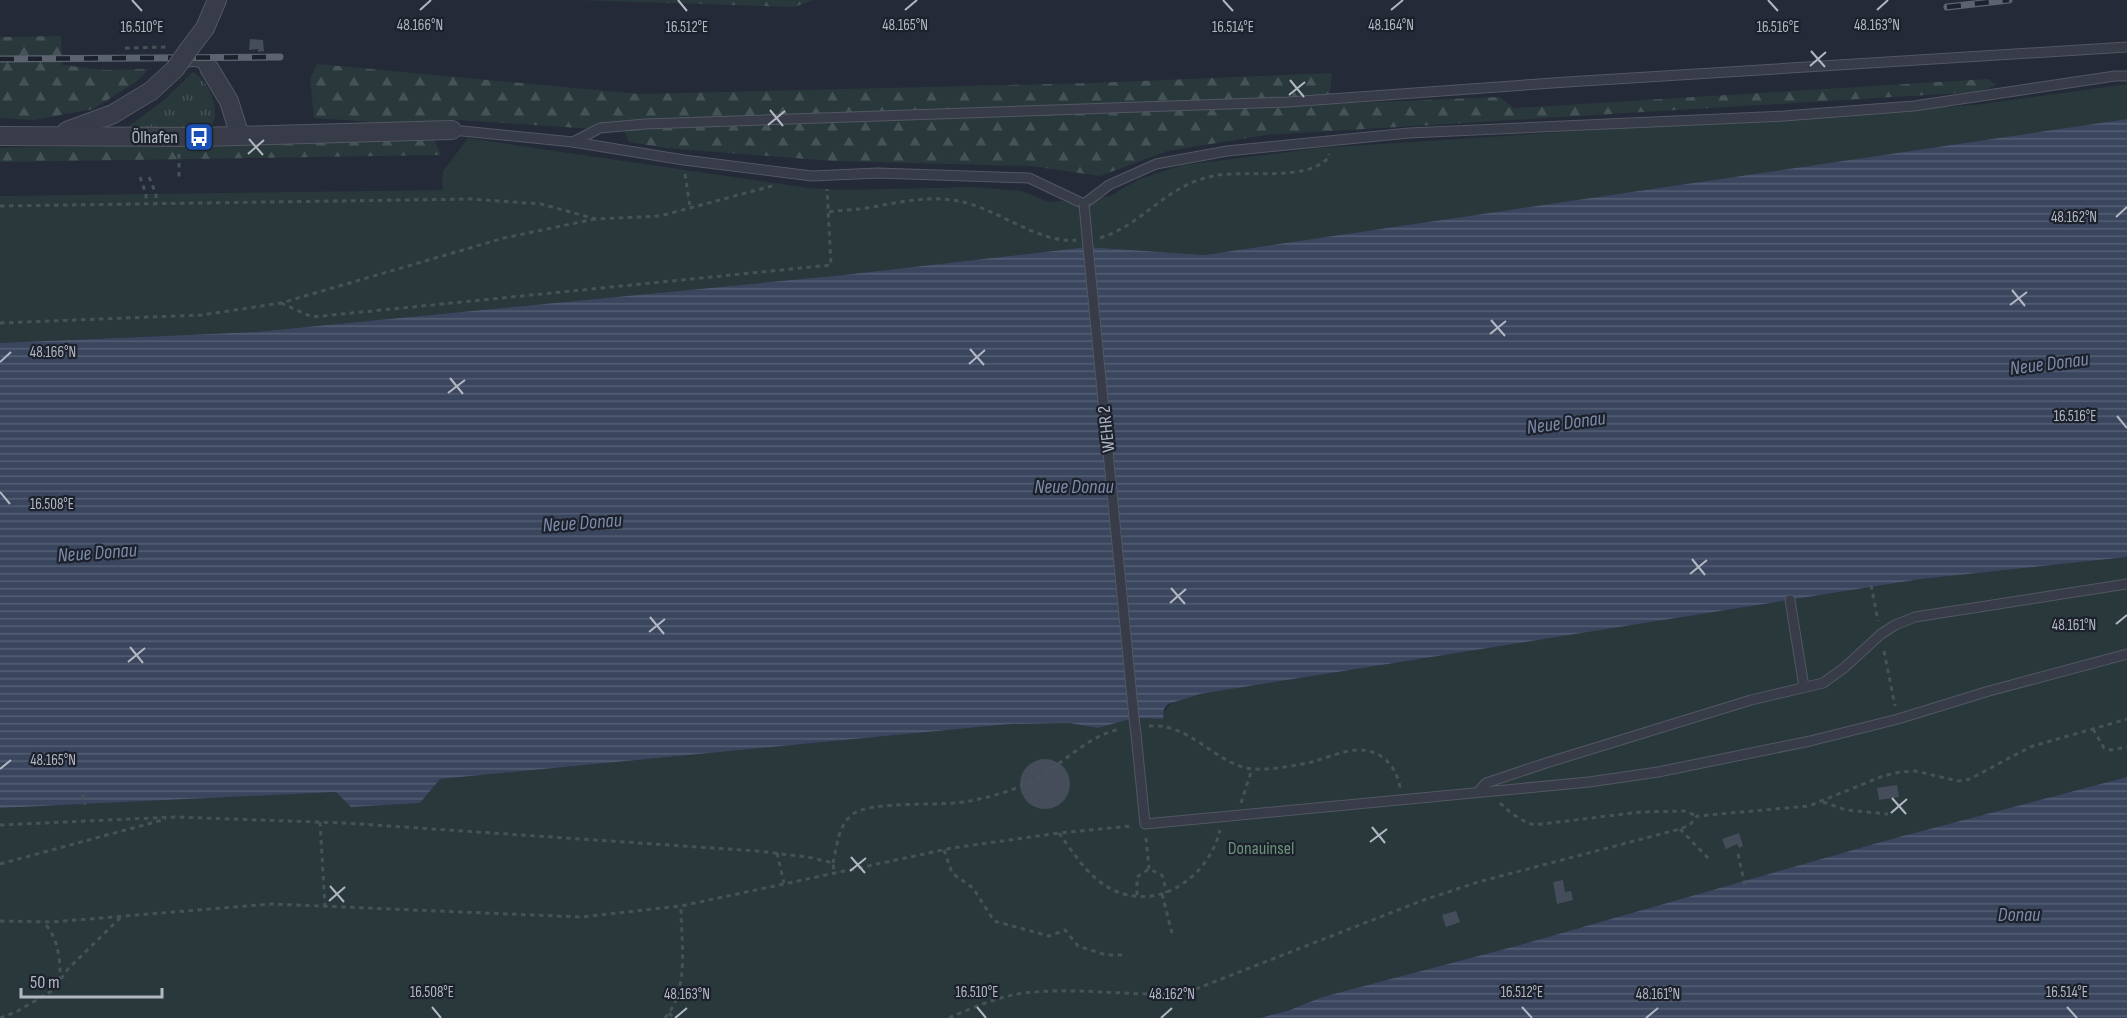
<svg xmlns="http://www.w3.org/2000/svg" width="2127" height="1018" font-family="'Sofia Sans Condensed',sans-serif">
  <style>
    .grass { fill: url(#grass-tufts) }
    .forest { fill: url(#forest-firs) }
    .park { fill: #28383b }
    .water { fill: url(#water-rules) }
    .building { fill: #454d5b }
    .lines { fill: none; stroke-linecap: round; stroke-linejoin: round }
    .lane-casing { stroke: #525762; stroke-width: 11 }
    .street-casing { stroke: #525762; stroke-width: 20 }
    .path { stroke: #455357; stroke-width: 3; stroke-dasharray: 4.5 4.5; stroke-linecap: butt }
    .lane { stroke: #373c48; stroke-width: 9 }
    .street { stroke: #373c48; stroke-width: 18 }
    .rail-casing { stroke: #5b6270; stroke-width: 7 }
    .rail { stroke: #1c212c; stroke-width: 4.5; stroke-dasharray: 14; stroke-linecap: butt }
    .lane-bridge-casing { stroke: #525762; stroke-width: 11; stroke-linecap: butt }
    .street-bridge-casing { stroke: #525762; stroke-width: 20; stroke-linecap: butt }
    .lane-bridge { stroke: #373c48; stroke-width: 9 }
    .street-bridge { stroke: #373c48; stroke-width: 18 }
    .ticks { fill: none; stroke: #b2b7c4; stroke-width: 2 }
    .labels { text-anchor: middle; stroke-width: 4.5; stroke-linejoin: round; paint-order: stroke }
    .poi-label { font-size: 18px; fill: #b2b7c4; stroke: #1c212c; text-anchor: end }
    .street-label { font-size: 18px; fill: #b2b7c4; stroke: #1c212c }
    .park-label { font-size: 18px; fill: #6c9278; stroke: #1c212c }
    .water-label { font-size: 20px; font-style: italic; fill: #7c8ba9; stroke: #1c212c }
    .ticks-label { font-size: 15px; text-anchor: middle; fill: #b2b7c4; stroke: #1c212c; stroke-width: 4.5; stroke-linejoin: round; paint-order: stroke }
  </style>
  <defs>
    <pattern id="grass-tufts" width="24" height="20" patternUnits="userSpaceOnUse" patternTransform="scale(1.5)"><rect width="24" height="20" fill="#28383b"/><path d="M3 7l-1-3M5 7V3M7 7l1-3M15 17l-1-3M17 17v-4M19 17l1-3" fill="none" stroke="#455356"/></pattern>
    <pattern id="forest-firs" width="22" height="20" patternUnits="userSpaceOnUse" patternTransform="scale(1.5)"><rect width="22" height="20" fill="#28383b"/><path d="M5 1l3.5 6h-7zM16 11l3.5 6h-7z" fill="#455356"/></pattern>
    <pattern id="water-rules" width="6" height="5" patternUnits="userSpaceOnUse" patternTransform="scale(1.5)"><rect width="6" height="5" fill="#3a465e"/><path d="M0 2.5h6" fill="none" stroke="#545e73"/></pattern>
  </defs>
  <rect width="100%" height="100%" fill="#242a37"/>
  <path class="grass" d="M 193,72 C 210,82 223,113 209,130 L 142,128 L 129,126 L 163,101 Z"/>
  <g class="forest">
    <polygon points="577,0 814,0 794,7"/>
    <polygon points="61,36 62,65 104,70 149,69 136,82 93,109 34,120 0,118 0,37"/>
    <polygon points="317,64 639,94 1093,83 1332,73 1329,104 1499,97 1514,108 1988,79 1997,85 1976,92 1266,135 1167,151 1100,176 1031,166 833,161 666,148 629,142 624,131 459,120 388,123 314,118 310,79"/>
    <polygon points="434,139 441,155 0,162 0,148"/>
  </g>
  <g class="park">
    <polygon points="2127,84 2127,119 1204,255 1088,247 843,275 255,332 0,343 0,196 442,190 443,171 468,138 808,188 844,190 974,187 1022,191 1049,202 1110,196 1139,179 1183,165 1319,148 1974,105"/>
    <path d="M 2127,557 L 2127,777 L 1895,838 L 1516,946 L 1322,997 L 1290,1010 L 1260,1018 L 0,1018 L 0,808 L 336,792 L 351,807 L 420,803 L 439,779 L 1010,724 L 1069,723 L 1098,728 L 1134,718 L 1162,719 C 1166,699 1183,699 1200,694 L 1921,579 Z"/>
  </g>
  <g class="water">
    <polygon points="2127,119 2127,557 1921,579 1200,694 1168,704 1164,709 1163,719 1134,718 1098,728 1069,723 1010,724 440,779 420,803 351,807 336,792 0,808 0,343 255,332 843,275 1088,247 1204,255"/>
    <polygon points="2127,777 2127,1018 1260,1018 1290,1010 1322,997 1516,946 1895,838"/>
  </g>
  <g class="building">
    <polygon points="250,39 263,40 264,51 258,52 258,49 249,50"/>
    <circle cx="1045" cy="784" r="25"/>
    <polygon points="1897,785 1899,797 1879,800 1877,788"/>
    <polygon points="1739,833 1743,846 1739,848 1737,844 1726,849 1722,839"/>
    <polygon points="1563,880 1565,892 1571,891 1573,900 1557,904 1553,882"/>
    <polygon points="1456,911 1460,922 1446,927 1442,915"/>
  </g>
  <g class="lines">
    <g class="lane-casing">
      <g id="lane">
        <path d="M 181,65 C 190,59 201,61 209,68"/>
        <polyline points="452,130 573,142 684,160 812,176 878,173 1029,178 1084,204 1109,185 1156,164 1227,151 1409,133 1784,116 1914,106 2115,76 2127,76"/>
        <polyline points="573,142 600,128 645,124 1288,102 1567,82 2127,47"/>
        <polyline points="1088,247 1134,718"/>
        <polyline points="1790,600 1804,687"/>
        <polyline points="1136,734 1145,824 1589,782 1658,772 1810,741 1898,719 1989,691 2127,654"/>
        <polyline points="1478,792 1486,783 1546,763 1751,700 1823,683 1844,668 1881,634 1895,625 1915,617 2127,584"/>
      </g>
    </g>
    <g class="street-casing">
      <g id="street">
        <polyline points="189,49 205,28 217,0"/>
        <polyline points="209,68 229,101 240,136"/>
        <polyline points="67,131 113,114 151,91 175,69"/>
        <polyline points="0,136 199,137 452,130"/>
      </g>
    </g>
    <g class="path">
      <polyline points="125,48 167,47"/>
      <polyline points="179,154 179,177"/>
      <polyline points="685,174 690,207"/>
      <polyline points="140,177 146,194 146,204"/>
      <polyline points="149,177 156,194 156,204"/>
      <polyline points="0,206 471,199 541,204 596,219 660,216 772,186"/>
      <path d="M 829,212 C 841,210 854,210 866,208 C 897,203 926,195 958,201 C 995,207 1039,244 1076,240"/>
      <path d="M 1100,238 C 1146,223 1164,186 1213,176 C 1244,169 1307,183 1329,157 L 1329,154"/>
      <polyline points="281,303 312,317 831,265 827,189"/>
      <polyline points="0,323 202,315 281,303 504,238 595,219"/>
      <polyline points="64,349 66,341"/>
      <polyline points="1871,585 1878,621"/>
      <polyline points="1884,651 1895,706"/>
      <path d="M 1149,726 C 1190,722 1217,766 1253,769 C 1271,770 1294,766 1312,762 C 1326,758 1342,751 1356,750 C 1380,748 1397,766 1400,788"/>
      <polyline points="2093,729 2104,748 2111,750 2127,747"/>
      <polyline points="83,795 85,805"/>
      <polyline points="1823,802 1846,810 1888,814"/>
      <polyline points="1241,803 1252,769"/>
      <path d="M 1500,803 C 1510,813 1521,821 1534,825 L 1640,812 L 1685,811 L 1697,816"/>
      <polyline points="320,822 325,907"/>
      <polyline points="0,825 174,817 345,823 757,851 808,857 833,863 834,872"/>
      <polyline points="1680,829 1709,859"/>
      <path d="M 1059,833 C 1074,854 1089,878 1113,890 C 1160,912 1209,876 1220,830"/>
      <polyline points="1146,838 1149,869"/>
      <polyline points="944,850 952,873 973,888 994,921 1049,936 1065,930 1078,946 1106,955 1126,955"/>
      <polyline points="777,853 784,883"/>
      <polyline points="1738,854 1745,886"/>
      <path d="M 833,863 C 837,846 838,825 853,814 C 871,800 943,807 970,801 C 995,796 1022,788 1043,775 C 1067,759 1092,734 1121,729"/>
      <polyline points="0,864 166,819"/>
      <polyline points="1162,894 1173,937"/>
      <polyline points="1137,895 1137,877 1149,869 1162,875 1167,893"/>
      <polyline points="0,921 52,922 271,904 582,917 681,906 952,848 1059,833 1131,826"/>
      <polyline points="61,979 68,969 121,917"/>
      <polyline points="669,1013 674,1018"/>
      <path d="M 0,1018 L 16,1012 L 57,988 C 63,975 59,946 52,934 C 50,929 46,925 43,922"/>
      <path d="M 665,1018 C 690,989 681,942 681,906"/>
      <path d="M 949,1018 C 976,1006 1004,994 1034,992 C 1083,988 1133,996 1183,994 L 1421,901 L 1478,882 L 1680,829 L 1690,825 L 1697,816 L 1809,806 L 1883,776 L 1900,772 L 1915,771 L 1958,781 L 1970,779 L 2030,747 L 2127,719"/>
    </g>
    <use href="#lane" class="lane"/>
    <use href="#street" class="street"/>
    <g class="rail-casing">
      <g id="rail">
        <polyline points="1947,7 2009,0"/>
        <polyline points="0,59 280,57"/>
      </g>
    </g>
    <use href="#rail" class="rail"/>
    <g class="lane-bridge-casing">
      <g id="lane-bridge">
        <polyline points="1084,204 1088,247"/>
        <polyline points="1134,718 1136,734"/>
      </g>
    </g>
    <g class="street-bridge-casing">
      <polyline id="street-bridge" points="175,69 189,49"/>
    </g>
    <use href="#lane-bridge" class="lane-bridge"/>
    <use href="#street-bridge" class="street-bridge"/>
  </g>
  <path class="ticks" d="M 132,0 L 142,11M 678,0 L 687,11M 1223,0 L 1233,11M 1768,0 L 1778,11M 420,10 L 431,0M 905,10 L 917,0M 1391,10 L 1403,0M 1877,10 L 1888,0M 1811,51 L 1825,67M 1810,66 L 1826,52M 1290,80 L 1304,97M 1289,95 L 1305,82M 770,110 L 783,126M 768,125 L 785,111M 249,139 L 263,155M 248,154 L 264,140M 2116,217 L 2127,207M 2012,290 L 2025,306M 2010,305 L 2027,292M 1491,320 L 1505,336M 1490,334 L 1506,321M 970,349 L 984,365M 0,362 L 11,352M 969,364 L 985,350M 450,378 L 463,394M 448,393 L 465,380M 2117,416 L 2127,428M 0,492 L 10,504M 1692,559 L 1705,575M 1690,574 L 1707,560M 1171,588 L 1185,604M 1170,603 L 1186,589M 650,617 L 664,634M 2116,624 L 2127,615M 649,632 L 665,619M 130,647 L 143,663M 128,662 L 145,648M 0,769 L 11,760M 1892,798 L 1906,814M 1891,813 L 1907,799M 1372,827 L 1385,843M 1370,842 L 1387,829M 851,857 L 865,873M 850,871 L 866,858M 330,886 L 344,902M 329,901 L 345,887M 432,1007 L 441,1018M 977,1007 L 986,1018M 1522,1007 L 1532,1018M 2067,1007 L 2077,1018M 675,1018 L 687,1008M 1161,1018 L 1172,1008M 1646,1018 L 1658,1008"/>
  <defs>
    <g id="bus-square" transform="scale(1.5)"><rect x="-9" y="-9" width="18" height="18" rx="4" fill="#1a4fb4" stroke="#1c212c"/><path d="M-5-6H5V4H4V6H2V4H-2V6H-4V4H-5ZM-3.5-4V0h7V-4ZM-3.5 1.2v1.5H-2V1.2ZM2 1.2v1.5H3.5V1.2Z" fill="#fff"/></g>
  </defs>
  <g fill-rule="evenodd">
    <use href="#bus-square" x="199" y="137"/>
  </g>
  <g class="labels">
    <g class="poi-label">
      <text x="178" y="143">Ölhafen</text>
    </g>
    <g class="street-label">
      <text transform="translate(1106 429) rotate(-96)" y="6">WEHR 2</text>
    </g>
    <g class="park-label">
      <text x="1261" y="854">Donauinsel</text>
    </g>
    <g class="water-label">
      <text transform="translate(2049 363) rotate(-7)" y="7">Neue Donau</text>
      <text transform="translate(1566 422) rotate(-7)" y="7">Neue Donau</text>
      <text x="1074" y="493">Neue Donau</text>
      <text transform="translate(582 522) rotate(-4)" y="7">Neue Donau</text>
      <text transform="translate(97 552) rotate(-4)" y="7">Neue Donau</text>
      <text x="2019" y="921">Donau</text>
    </g>
  </g>
  <g class="ticks-label">
    <text x="420" y="30">48.166°N</text>
    <text x="905" y="30">48.165°N</text>
    <text x="1391" y="30">48.164°N</text>
    <text x="1877" y="30">48.163°N</text>
    <text x="1233" y="32">16.514°E</text>
    <text x="142" y="32">16.510°E</text>
    <text x="687" y="32">16.512°E</text>
    <text x="1778" y="32">16.516°E</text>
    <text x="2074" y="222">48.162°N</text>
    <text x="53" y="357">48.166°N</text>
    <text x="2075" y="421">16.516°E</text>
    <text x="52" y="509">16.508°E</text>
    <text x="2074" y="630">48.161°N</text>
    <text x="53" y="765">48.165°N</text>
    <text x="432" y="997">16.508°E</text>
    <text x="977" y="997">16.510°E</text>
    <text x="1522" y="997">16.512°E</text>
    <text x="2067" y="997">16.514°E</text>
    <text x="687" y="999">48.163°N</text>
    <text x="1172" y="999">48.162°N</text>
    <text x="1658" y="999">48.161°N</text>
  </g>
  <path d="M21 988v9h141v-9" fill="none" stroke="#b2b7c4" stroke-width="3"/>
  <text x="30" y="988" font-size="18" fill="#b2b7c4" stroke="#1c212c" stroke-width="4.5" paint-order="stroke">50 m</text>
</svg>
